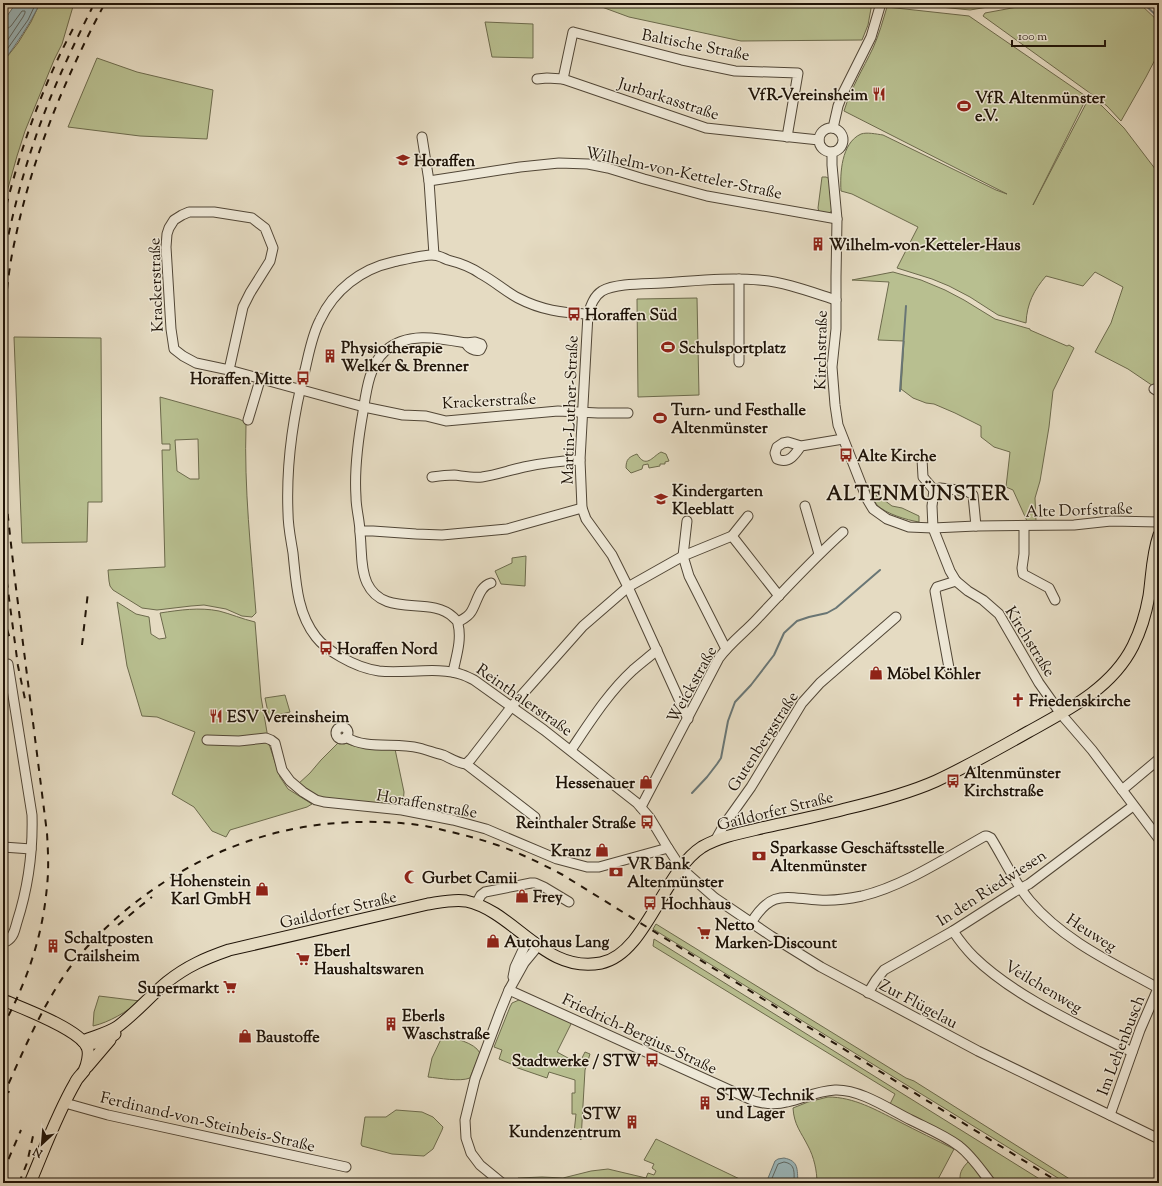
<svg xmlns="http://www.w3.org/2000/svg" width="1162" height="1186" font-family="'Sorts Mill Goudy',serif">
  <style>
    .green { fill: #b8bf90; stroke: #6c6a4c; fill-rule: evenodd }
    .water { fill: #9ab8bd; stroke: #697675 }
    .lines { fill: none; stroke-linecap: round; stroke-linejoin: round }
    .shore { stroke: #5d6662; stroke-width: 1 }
    .stream { stroke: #697675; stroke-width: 2 }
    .minor-casing { stroke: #514636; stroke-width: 11 }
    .major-casing { stroke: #201408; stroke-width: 13 }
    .minor { stroke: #eee8d7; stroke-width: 9 }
    .major { stroke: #e5dbc2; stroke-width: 11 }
    .rail { stroke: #201408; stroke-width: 2; stroke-dasharray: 7 7; stroke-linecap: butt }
    .labels { text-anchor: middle; stroke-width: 3; stroke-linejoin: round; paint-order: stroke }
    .street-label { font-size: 16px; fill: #201408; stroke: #eee8d7 }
    .poi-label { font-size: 16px; font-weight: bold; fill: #201408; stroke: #eee8d7; text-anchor: start }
    .district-label { font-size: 20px; font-weight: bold; letter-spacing: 1px; fill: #201408; stroke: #eee8d7 }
  </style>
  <rect width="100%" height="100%" fill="#e5dbc2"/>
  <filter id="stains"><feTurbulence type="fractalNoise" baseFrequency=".005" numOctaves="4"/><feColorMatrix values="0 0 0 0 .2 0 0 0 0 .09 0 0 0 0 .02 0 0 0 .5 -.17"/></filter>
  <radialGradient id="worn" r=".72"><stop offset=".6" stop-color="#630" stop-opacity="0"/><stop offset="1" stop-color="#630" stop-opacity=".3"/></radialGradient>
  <g class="green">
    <polygon points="40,3 74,3 62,44 54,60 25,131 17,156 3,206 3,62 18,43 31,22"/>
    <polygon points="591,3 872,3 868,25 862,40 741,41 629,17"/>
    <polygon points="901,3 1012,3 970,10"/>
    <polygon points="1039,3 1139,3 1159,22 1159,52 1146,77 1121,121 1107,106 1094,96 983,16 985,13"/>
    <path d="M 887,7 L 969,16 L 1087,97 L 1033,205 L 1090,96 L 1102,106 L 1124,128 L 1159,174 L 1159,390 L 1128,369 L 1095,352 L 1111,323 L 1123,287 L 1095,272 L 1083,286 L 1046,276 C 1034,290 1027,303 1026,323 L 998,315 L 970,297 L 949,286 L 932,279 L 897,268 L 918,227 L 852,194 L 841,191 C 840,174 841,143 861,134 C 867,132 876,134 883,135 L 996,190 L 1007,194 L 844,111 C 851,88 863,69 873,48 C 879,35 883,20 887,7 Z"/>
    <polygon points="485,22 533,24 533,58 492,57"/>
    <polygon points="97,58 137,72 213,90 207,139 140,136 68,127"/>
    <polygon points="822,177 826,177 830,179 832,210 829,214 819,212 818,208"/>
    <polygon points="893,272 921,280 945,290 964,300 995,319 1030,329 1030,330 1067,346 1069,345 1074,348 1053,391 1049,427 1040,481 1035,498 1036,521 1027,521 1013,490 1006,487 1010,452 994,447 981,437 981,426 955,413 934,404 926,403 913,398 901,389 904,341 878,340 889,282 852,280"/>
    <polygon points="697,298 699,395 638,397 637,299"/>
    <polygon points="14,337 101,338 102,502 88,502 87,542 22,543"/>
    <path d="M 160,397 L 239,419 L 245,422 L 246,425 C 244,488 251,551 256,613 L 252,617 L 242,616 L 226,609 L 204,605 L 191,606 L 157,610 L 142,608 L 113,590 L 110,586 L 109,581 L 108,570 L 165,567 L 162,450 L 170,450 L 170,444 L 162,444 ZM 198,439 L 199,479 L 190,479 L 177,471 L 175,440 Z"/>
    <path d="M 661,452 L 666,454 L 669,461 L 665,462 L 665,464 L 660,464 L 660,466 L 649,468 L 648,464 L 643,465 L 642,469 L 631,473 L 626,468 C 626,459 629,457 637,454 C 646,469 652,457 661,452 Z"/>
    <path d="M 872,487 L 878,498 L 884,500 L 892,506 L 902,508 L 919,516 L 919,522 C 907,520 886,514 877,505 C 873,500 871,493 868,488 Z"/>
    <polygon points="526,556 525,586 501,584 495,571 512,563 512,558"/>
    <path d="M 117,602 L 136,614 L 149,617 L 151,634 L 159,639 L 166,638 L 160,613 C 180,610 199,607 219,611 C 231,614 242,619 255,622 L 261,697 L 269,744 L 280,777 L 288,789 L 312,804 L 307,807 L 230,830 L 226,837 L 212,831 L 194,807 L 172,794 L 195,732 L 157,717 L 142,716 L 127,666 Z"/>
    <polygon points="285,695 290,712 269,717 265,698"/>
    <path d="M 341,740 C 353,750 380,748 395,749 L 404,792 L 403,805 L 327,801 L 297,785 L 310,773 L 321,760 Z"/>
    <polygon points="656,924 906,1078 914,1081 1076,1183 1066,1183 653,929"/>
    <polygon points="654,939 1046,1183 995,1183 970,1153 889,1106 895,1094 653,946"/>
    <path d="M 99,996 L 140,1001 C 126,1012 110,1022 93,1026 L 94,1012 Z"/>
    <polygon points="519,1000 524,1001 572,1022 557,1052 579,1064 585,1052 590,1054 585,1070 581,1140 574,1133 576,1114 572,1114 572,1093 575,1093 575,1080 549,1072 547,1078 515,1067 516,1066 499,1059 502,1050 494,1047 510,1007 512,1003"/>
    <path d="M 443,1035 C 455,1039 474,1042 480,1053 L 470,1078 C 460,1082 439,1078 428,1077 L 432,1058 Z"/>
    <path d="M 828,1097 C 854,1097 876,1110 898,1121 C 917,1131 936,1140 954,1149 L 936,1183 L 817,1183 C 817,1171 814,1157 808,1146 C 801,1132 794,1125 793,1108 L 808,1102 Z"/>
    <polygon points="396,1110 422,1112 433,1117 443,1127 442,1130 433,1149 424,1156 392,1154 362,1146 361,1144 365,1117 386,1117"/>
    <polygon points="656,1139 748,1183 524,1183 518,1178 542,1177 563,1178 591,1171 608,1169 646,1178 648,1173 654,1175 656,1171 652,1168 654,1164 644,1160"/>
    <path d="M 969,1161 L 986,1183 L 961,1183 C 958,1174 962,1168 969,1161 Z"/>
  </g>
  <g class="water">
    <path d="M 16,3 L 40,3 C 30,24 17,43 3,62 L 3,22 Z"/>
    <path d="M 784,1158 C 799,1161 797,1169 798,1183 L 766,1183 L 775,1161 L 778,1159 Z"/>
  </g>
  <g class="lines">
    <g class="shore">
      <polyline points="3,29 7,29 11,26 22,11 25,11 25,13 23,17 3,47"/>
      <polyline points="3,55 28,20 36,3"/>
      <path d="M 770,1183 L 778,1164 L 784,1162 C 796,1164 794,1173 794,1183"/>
    </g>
    <g class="stream">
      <polyline points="1143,3 1159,18"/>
      <polyline points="900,391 906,306"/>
      <polyline points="692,793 707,777 717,764 721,758 728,721 735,702 751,685 774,655 784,633 797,621 809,617 827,613 836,608 880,570"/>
    </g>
    <g class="minor-casing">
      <g id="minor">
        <polyline points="537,79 547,78 563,79 706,128 819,140"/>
        <polyline points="563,79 573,32 682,60 735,71 798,73 787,137"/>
        <polyline points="833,128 838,106 843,93 871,37 881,3"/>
        <circle cx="831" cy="140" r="12"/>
        <polyline points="422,137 429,181 434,255"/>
        <polyline points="832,152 832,165 837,219 836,277 836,329 832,367 835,405 838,425 849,453 867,499 873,509 887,519 909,527 933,528 976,526 1074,525 1111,521 1159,522"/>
        <polyline points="429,181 520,167 559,163 588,164 608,168 644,179 707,196 837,219"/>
        <polyline points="739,279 739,362"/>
        <path d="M 588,314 C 562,313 541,310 518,298 C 505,291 494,281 481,274 C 471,267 460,263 448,260 C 443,258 438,255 433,255 C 422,255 403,260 393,262 C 361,269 334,290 320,320 C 312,335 309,353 305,370 C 293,416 286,465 288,513 C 288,527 291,540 293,553 C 296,582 297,613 316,637 C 323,646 332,652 341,657 C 353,664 365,669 379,671 C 404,674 440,666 463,675 C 466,676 470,678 474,680 L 544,730 L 637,803 L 650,818 L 668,848 L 681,868 L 715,898 L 771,936 L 821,967 L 978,1051 L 1159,1139"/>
        <path d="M 475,342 L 481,344 L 482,346 L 480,350 C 475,352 468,348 466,343 Z"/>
        <polyline points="229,370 243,307 250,293 270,261 273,248 265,228 252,218 214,212 189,212 182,215 174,220 169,228 167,234 166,247 171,329 174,349 183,356 196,363 229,370 364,407 403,415 426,416 446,421 558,411 598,413 628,413"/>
        <polyline points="1154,389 1159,392"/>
        <polyline points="248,420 260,380"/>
        <path d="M 801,446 C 796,453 790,463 780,460 L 777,459 L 775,453 L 777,447 L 783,443 L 788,442 L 801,446 L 843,439"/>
        <polyline points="922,459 923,477 934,490"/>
        <path d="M 432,477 C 439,476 447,475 454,475 C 463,476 472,478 482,477 C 496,475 510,470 524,467 C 542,463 561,461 580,460"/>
        <polyline points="805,506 819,554"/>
        <polyline points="687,521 683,556 689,576 726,649"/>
        <polyline points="976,526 973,495 967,491 940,488 934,490 932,506 933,528 950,571 956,581 968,591 983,600 999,614 1039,683 1061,714 1092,750 1159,839"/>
        <polyline points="1024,526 1024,554 1022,568 1023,574 1049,588 1055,600"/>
        <polyline points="360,531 373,531 416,534 442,535 507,529 582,508"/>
        <polyline points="732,536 779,596"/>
        <path d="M 458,622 C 463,619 468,617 471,612 C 477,603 479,586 491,583"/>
        <path d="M 3,665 L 8,664 L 32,815 C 33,851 28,888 17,922 C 15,929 14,937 7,941 L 3,940"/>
        <polyline points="949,668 935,591 937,587 956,581"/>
        <path d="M 453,672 C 456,657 462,640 458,624 C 458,621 456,620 453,617 C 430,595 384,619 367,583 C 360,568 362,549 360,533 C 360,521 356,509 356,497 C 354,468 358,440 363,412 C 366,393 369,365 385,351 C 407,331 439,338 466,343"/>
        <path d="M 688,719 L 628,587 L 612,555 L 586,519 L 582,508 L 580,460 L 588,314 C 591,305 594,296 602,291 C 616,283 646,284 662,283 C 694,281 727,277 759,280 C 785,282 811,292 836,300"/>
        <circle cx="342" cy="733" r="6"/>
        <path d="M 346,737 C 366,750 396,742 419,748 C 427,750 435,753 443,755 C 450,758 457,763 466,764 L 535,817"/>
        <polyline points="207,740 239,741 266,738 271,740 275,743 282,770 290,781 303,792 316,800 324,802 402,810 453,820 486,829 557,859 587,867 599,867 668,848"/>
        <path d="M 571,750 C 590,722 608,693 633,670 C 641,663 649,657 657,650"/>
        <polyline points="466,764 471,759 512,706 583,626 628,587 683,556 732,536 748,516"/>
        <polyline points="1122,790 1159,759"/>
        <path d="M 641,807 L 719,658 C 730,643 745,632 757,619 C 785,589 813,559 843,532"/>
        <polyline points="715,841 724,825 751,787 802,703 820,683 896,617"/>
        <polyline points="3,847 31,849"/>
        <polyline points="476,904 481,895 485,892 531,883 535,883 544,887 569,902"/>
        <path d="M 751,923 C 772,889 785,898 819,900 C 834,901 848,899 862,896 C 904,886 947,857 985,836 L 987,836 L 991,838 C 1004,859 1014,882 1030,901 C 1064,941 1113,963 1158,988"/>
        <path d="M 953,931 C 959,940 966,949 974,957 C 1015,997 1081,1026 1132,1052"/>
        <polyline points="513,977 515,967 528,939"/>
        <path d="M 509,990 L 754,1101 C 765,1104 776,1105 787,1102 C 804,1098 817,1091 835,1090 C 860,1089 889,1109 911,1120 C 927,1128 944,1135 959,1146 C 972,1156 981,1170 991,1183"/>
        <polyline points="868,993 876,980 884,970 953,931 1014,892 1029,884 1133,806"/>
        <polyline points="65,1103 108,1115 346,1167"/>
        <polyline points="1110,1115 1140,1030 1159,986"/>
        <polyline points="502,1183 480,1165 471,1153 466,1138 465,1120 475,1079 500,1012 509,990 524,963 538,946"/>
      </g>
    </g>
    <g class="major-casing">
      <g id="major">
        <path d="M 3,1000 C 22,1008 79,1029 87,1047 C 90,1053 87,1065 84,1071 C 81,1075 77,1078 75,1083 C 57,1114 44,1150 30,1183"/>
        <path d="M 83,1041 C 94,1036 106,1034 117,1027 C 135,1014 150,996 167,982 C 187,966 206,958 229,950 L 428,904 C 441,902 454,899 466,901 C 516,912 544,974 601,963 C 646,954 663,872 702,847 C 721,836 745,832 766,827 C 792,821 819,816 845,809 C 875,802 907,794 936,781 C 968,766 998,749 1028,732 C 1068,710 1112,688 1133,646 C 1141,630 1146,613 1149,596 C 1152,575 1152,555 1159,535"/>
        <path d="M 83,1041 C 96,1046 104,1042 115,1034"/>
        <polyline points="87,1067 110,1040"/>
      </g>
    </g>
    <use href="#minor" class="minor"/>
    <use href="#major" class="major"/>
    <g class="rail">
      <path d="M 3,219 C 19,152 42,86 75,25"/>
      <path d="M 3,262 C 11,220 21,179 35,139 C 50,94 71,50 92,8"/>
      <path d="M 3,331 C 6,300 8,270 15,240 C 32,157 65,78 105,3"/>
      <path d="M 3,472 L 15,580 L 47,833 C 48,851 49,868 47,886 C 43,935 27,982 3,1026"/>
      <polyline points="3,553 18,666 26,704"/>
      <polyline points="3,616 10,639"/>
      <polyline points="82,645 88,592"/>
      <polyline points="118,925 138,908 152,897"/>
      <path d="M 3,1096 C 24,1050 46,995 79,956 C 141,884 231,834 325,824 C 356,821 389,821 419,825 C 429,826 438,829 447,831 C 464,835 480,839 497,845 C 520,853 542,864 563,875 L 1060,1183"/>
      <polyline points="3,1106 9,1091"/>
      <polyline points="3,1172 21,1130"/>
      <polyline points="19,1183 27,1163 33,1136"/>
    </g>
  </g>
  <defs>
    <g id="restaurant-bare" transform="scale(1.08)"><path d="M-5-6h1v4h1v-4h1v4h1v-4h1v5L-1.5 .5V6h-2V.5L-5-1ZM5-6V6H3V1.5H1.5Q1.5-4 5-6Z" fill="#8f2418" stroke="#eee8d7" stroke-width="2.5" paint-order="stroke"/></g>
    <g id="stadium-bare" transform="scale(1.08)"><path d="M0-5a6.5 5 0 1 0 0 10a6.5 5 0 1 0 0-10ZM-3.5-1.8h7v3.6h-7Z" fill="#8f2418" stroke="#eee8d7" stroke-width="2.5" paint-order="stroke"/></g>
    <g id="school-bare" transform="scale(1.08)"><path d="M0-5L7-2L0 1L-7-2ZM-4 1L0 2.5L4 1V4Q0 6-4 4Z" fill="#8f2418" stroke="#eee8d7" stroke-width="2.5" paint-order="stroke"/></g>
    <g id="building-bare" transform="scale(1.08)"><path d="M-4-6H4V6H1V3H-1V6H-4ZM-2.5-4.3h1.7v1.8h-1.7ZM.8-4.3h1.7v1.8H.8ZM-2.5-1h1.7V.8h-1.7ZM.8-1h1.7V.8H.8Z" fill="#8f2418" stroke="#eee8d7" stroke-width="2.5" paint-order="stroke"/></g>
    <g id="bus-bare" transform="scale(1.08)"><path d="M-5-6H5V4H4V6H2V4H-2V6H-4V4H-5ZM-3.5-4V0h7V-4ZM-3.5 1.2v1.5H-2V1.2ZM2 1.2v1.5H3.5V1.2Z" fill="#8f2418" stroke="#eee8d7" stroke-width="2.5" paint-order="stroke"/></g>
    <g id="shop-bare" transform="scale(1.08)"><path d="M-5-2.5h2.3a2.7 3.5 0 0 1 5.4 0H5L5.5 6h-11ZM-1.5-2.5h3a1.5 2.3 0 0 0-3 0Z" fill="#8f2418" stroke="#eee8d7" stroke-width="2.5" paint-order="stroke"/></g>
    <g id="church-bare" transform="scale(1.08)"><path d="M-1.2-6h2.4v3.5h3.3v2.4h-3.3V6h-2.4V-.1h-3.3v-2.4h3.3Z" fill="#8f2418" stroke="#eee8d7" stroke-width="2.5" paint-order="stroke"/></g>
    <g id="bank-bare" transform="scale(1.08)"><path d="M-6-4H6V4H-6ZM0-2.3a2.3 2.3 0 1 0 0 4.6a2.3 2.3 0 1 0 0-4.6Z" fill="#8f2418" stroke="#eee8d7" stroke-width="2.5" paint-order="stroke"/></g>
    <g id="mosque-bare" transform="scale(1.08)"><path d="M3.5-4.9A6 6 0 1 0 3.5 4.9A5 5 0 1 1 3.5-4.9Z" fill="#8f2418" stroke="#eee8d7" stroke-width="2.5" paint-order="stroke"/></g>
    <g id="supermarket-bare" transform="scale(1.08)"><path d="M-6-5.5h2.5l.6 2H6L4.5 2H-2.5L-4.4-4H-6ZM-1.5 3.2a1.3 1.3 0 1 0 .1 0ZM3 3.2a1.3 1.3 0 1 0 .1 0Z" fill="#8f2418" stroke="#eee8d7" stroke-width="2.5" paint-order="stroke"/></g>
  </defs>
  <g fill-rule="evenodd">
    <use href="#restaurant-bare" x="879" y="94"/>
    <use href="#stadium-bare" x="964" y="106"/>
    <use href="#school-bare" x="403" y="160"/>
    <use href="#building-bare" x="818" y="244"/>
    <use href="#bus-bare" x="574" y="314"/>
    <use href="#stadium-bare" x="668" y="347"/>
    <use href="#building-bare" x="330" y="356"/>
    <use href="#bus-bare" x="303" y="378"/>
    <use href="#stadium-bare" x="660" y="418"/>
    <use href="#bus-bare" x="846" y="455"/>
    <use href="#school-bare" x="661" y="499"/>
    <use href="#bus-bare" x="326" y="648"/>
    <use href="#shop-bare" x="876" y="673"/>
    <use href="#church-bare" x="1018" y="700"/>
    <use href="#restaurant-bare" x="216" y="716"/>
    <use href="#bus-bare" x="953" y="781"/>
    <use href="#shop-bare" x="646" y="782"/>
    <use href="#bus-bare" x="647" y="822"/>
    <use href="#shop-bare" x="602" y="850"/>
    <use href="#bank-bare" x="759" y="856"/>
    <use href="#bank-bare" x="616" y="872"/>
    <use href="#mosque-bare" x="411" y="877"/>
    <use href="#shop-bare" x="262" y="889"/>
    <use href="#shop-bare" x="522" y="896"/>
    <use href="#bus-bare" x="650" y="903"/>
    <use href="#supermarket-bare" x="704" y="933"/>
    <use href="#shop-bare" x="493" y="941"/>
    <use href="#building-bare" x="53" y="946"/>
    <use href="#supermarket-bare" x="303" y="959"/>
    <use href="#supermarket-bare" x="230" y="987"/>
    <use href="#building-bare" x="391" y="1024"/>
    <use href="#shop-bare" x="245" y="1036"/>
    <use href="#bus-bare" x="652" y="1060"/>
    <use href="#building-bare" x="705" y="1103"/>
    <use href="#building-bare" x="632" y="1122"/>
  </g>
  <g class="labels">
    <g class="street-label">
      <text transform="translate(696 44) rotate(11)" y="6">Baltische Straße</text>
      <text transform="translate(669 98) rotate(18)" y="6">Jurbarkasstraße</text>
      <text transform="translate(684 172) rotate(12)" y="6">Wilhelm-von-Ketteler-Straße</text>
      <text transform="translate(155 285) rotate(-92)" y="6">Krackerstraße</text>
      <text transform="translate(820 350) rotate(-89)" y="6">Kirchstraße</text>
      <text transform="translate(489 400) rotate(-3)" y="6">Krackerstraße</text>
      <text transform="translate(569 410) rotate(-88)" y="6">Martin-Luther-Straße</text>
      <text transform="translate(1079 509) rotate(-2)" y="6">Alte Dorfstraße</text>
      <text transform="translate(1031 641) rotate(58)" y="6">Kirchstraße</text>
      <text transform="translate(691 684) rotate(-61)" y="6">Weickstraße</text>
      <text transform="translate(525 699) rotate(35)" y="6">Reinthalerstraße</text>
      <text transform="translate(762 741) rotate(-57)" y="6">Gutenbergstraße</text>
      <text transform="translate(427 803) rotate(10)" y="6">Horaffenstraße</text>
      <text transform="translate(775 810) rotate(-14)" y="6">Gaildorfer Straße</text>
      <text transform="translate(991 887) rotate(-33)" y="6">In den Riedwiesen</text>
      <text transform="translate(338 909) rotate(-13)" y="6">Gaildorfer Straße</text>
      <text transform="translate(1092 932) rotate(33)" y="6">Heuweg</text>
      <text transform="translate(1044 986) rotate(31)" y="6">Veilchenweg</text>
      <text transform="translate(919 1003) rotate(28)" y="6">Zur Flügelau</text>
      <text transform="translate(640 1033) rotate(25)" y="6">Friedrich-Bergius-Straße</text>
      <text transform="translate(1120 1045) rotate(-69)" y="6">Im Lehenbusch</text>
      <text transform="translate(208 1121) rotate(13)" y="6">Ferdinand-von-Steinbeis-Straße</text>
    </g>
    <g class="poi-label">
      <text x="868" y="100" text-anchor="end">VfR-Vereinsheim</text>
      <text x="975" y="103">VfR Altenmünster<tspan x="975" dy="18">e.V.</tspan></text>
      <text x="414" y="166">Horaffen</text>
      <text x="829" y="250">Wilhelm-von-Ketteler-Haus</text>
      <text x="585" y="320">Horaffen Süd</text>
      <text x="341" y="353">Physiotherapie<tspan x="341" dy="18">Welker &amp; Brenner</tspan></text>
      <text x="679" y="353">Schulsportplatz</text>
      <text x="292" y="384" text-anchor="end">Horaffen Mitte</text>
      <text x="671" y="415">Turn- und Festhalle<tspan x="671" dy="18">Altenmünster</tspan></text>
      <text x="857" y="461">Alte Kirche</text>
      <text x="672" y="496">Kindergarten<tspan x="672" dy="18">Kleeblatt</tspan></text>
      <text x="337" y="654">Horaffen Nord</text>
      <text x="887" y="679">Möbel Köhler</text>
      <text x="1029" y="706">Friedenskirche</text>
      <text x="227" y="722">ESV Vereinsheim</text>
      <text x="964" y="778">Altenmünster<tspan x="964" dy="18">Kirchstraße</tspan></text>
      <text x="635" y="788" text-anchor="end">Hessenauer</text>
      <text x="636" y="828" text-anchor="end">Reinthaler Straße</text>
      <text x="770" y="853">Sparkasse Geschäftsstelle<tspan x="770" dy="18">Altenmünster</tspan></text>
      <text x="591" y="856" text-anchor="end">Kranz</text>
      <text x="627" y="869">VR Bank<tspan x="627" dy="18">Altenmünster</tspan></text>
      <text x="422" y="883">Gurbet Camii</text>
      <text x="251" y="886" text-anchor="end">Hohenstein<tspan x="251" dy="18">Karl GmbH</tspan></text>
      <text x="533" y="902">Frey</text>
      <text x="661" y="909">Hochhaus</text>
      <text x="715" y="930">Netto<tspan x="715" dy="18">Marken-Discount</tspan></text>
      <text x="64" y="943">Schaltposten<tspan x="64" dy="18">Crailsheim</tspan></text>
      <text x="504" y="947">Autohaus Lang</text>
      <text x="314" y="956">Eberl<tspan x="314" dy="18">Haushaltswaren</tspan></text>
      <text x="219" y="993" text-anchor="end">Supermarkt</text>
      <text x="402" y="1021">Eberls<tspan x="402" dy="18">Waschstraße</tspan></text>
      <text x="256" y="1042">Baustoffe</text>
      <text x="641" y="1066" text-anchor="end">Stadtwerke / STW</text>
      <text x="716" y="1100">STW Technik<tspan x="716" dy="18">und Lager</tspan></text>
      <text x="621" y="1119" text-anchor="end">STW<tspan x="621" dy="18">Kundenzentrum</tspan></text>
    </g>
    <g class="district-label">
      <text x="918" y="500">ALTENMÜNSTER</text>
    </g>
  </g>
  <rect width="1162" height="1186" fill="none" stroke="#e5dbc2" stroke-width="16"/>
  <rect x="4" y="4" width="1154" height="1178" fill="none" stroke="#201408" stroke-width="2"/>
  <rect x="8" y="8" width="1146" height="1170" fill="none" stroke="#201408"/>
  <g transform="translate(42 1144) rotate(206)" stroke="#eee8d7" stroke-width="3" paint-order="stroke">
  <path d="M0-3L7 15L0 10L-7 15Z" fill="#201408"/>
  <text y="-6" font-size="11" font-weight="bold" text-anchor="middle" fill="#201408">N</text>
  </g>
  <path d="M1012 40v6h93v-6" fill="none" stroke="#201408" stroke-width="2"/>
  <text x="1018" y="40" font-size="12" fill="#201408" stroke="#eee8d7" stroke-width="3" paint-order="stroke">100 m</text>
  <rect width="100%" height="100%" filter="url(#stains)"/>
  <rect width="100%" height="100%" fill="url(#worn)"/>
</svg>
